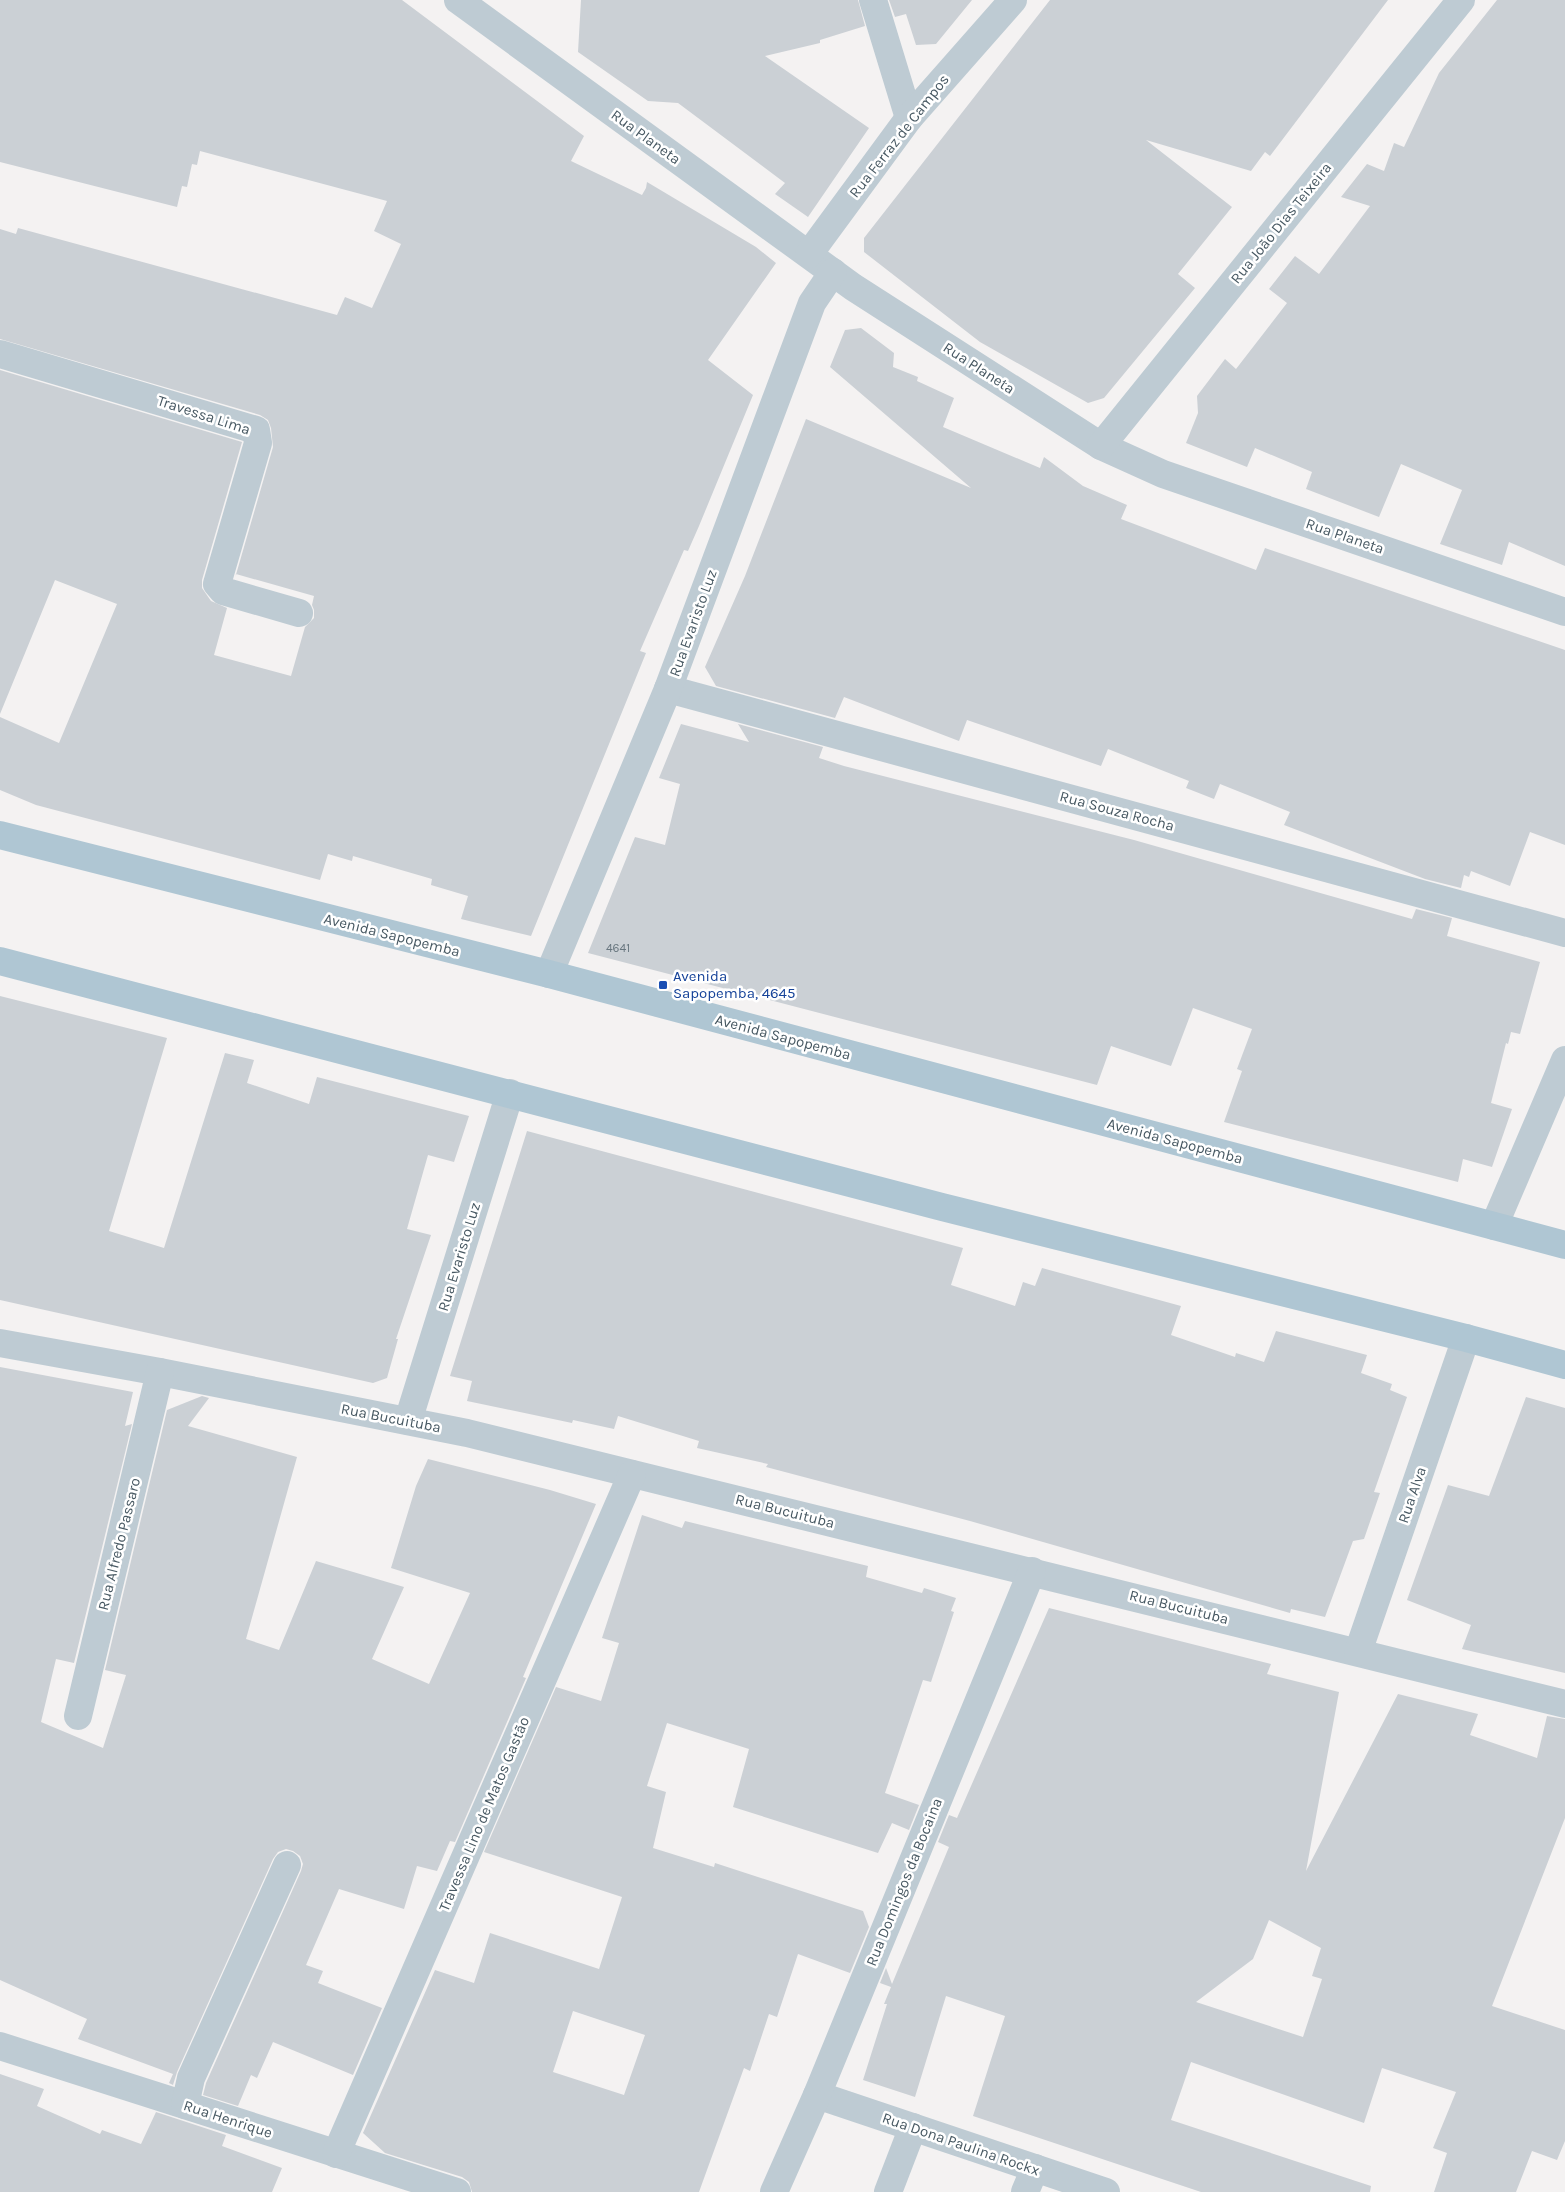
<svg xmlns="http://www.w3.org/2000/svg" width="1565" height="2192" font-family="Karla,sans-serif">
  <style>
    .building { fill: #cbd0d5; fill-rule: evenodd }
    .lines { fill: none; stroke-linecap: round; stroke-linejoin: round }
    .minor { stroke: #becbd3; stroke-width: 28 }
    .major { stroke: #afc6d3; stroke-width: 28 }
    .transit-dot { fill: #1a4fb4; stroke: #fff; stroke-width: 2 }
    .labels { text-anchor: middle; stroke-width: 5; stroke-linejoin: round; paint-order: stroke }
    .number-label { font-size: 12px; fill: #68767f }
    .street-label { font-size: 15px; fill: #475862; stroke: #fff }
    .transit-label { font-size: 15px; fill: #164399; stroke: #fff; text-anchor: start }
  </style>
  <rect width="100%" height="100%" fill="#f4f2f2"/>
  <g class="building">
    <polygon points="0,0 402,0 584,136 571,161 642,195 646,188 647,182 756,247 776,263 708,360 753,395 699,526 688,551 684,550 640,651 646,653 531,936 461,919 468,896 431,885 432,879 353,856 352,861 328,854 320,880 36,805 0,790 0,717 59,743 117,604 55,580 0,714 0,370 242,442 202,580 202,588 211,601 227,608 214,655 291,676 305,627 314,618 314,610 312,605 314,596 236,574 235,578 273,447 271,428 268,420 260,415 0,339 0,229 16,234 18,228 337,315 345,297 372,308 401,244 374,231 387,201 200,151 197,165 192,164 187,187 182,186 177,207 0,162"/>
    <polygon points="581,0 858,0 865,26 820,40 820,43 765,56 869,128 808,217 775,194 785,183 678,103 648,101 578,52"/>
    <polygon points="889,0 972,0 936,44 916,45 906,14 895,17"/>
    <polygon points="1050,0 1388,0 1270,156 1265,152 1251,171 1146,140 1232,207 1178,274 1195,288 1104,398 1088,403 980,342 864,252 864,238"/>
    <polygon points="1497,0 1565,0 1565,566 1509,542 1502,565 1440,544 1462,490 1401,464 1379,517 1306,489 1312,472 1255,448 1247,467 1186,443 1198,413 1197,396 1225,359 1236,369 1287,303 1269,289 1295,256 1319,274 1370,206 1341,197 1367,164 1384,171 1394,143 1404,147 1439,73"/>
    <polygon points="861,328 894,353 893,367 918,377 917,381 954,398 943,427 1040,468 1044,457 1083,486 1127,505 1121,519 1256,570 1265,548 1565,650 1565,845 1530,832 1510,886 1471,871 1469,877 1464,875 1461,888 1425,879 1284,825 1290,812 1220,784 1214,799 1186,788 1189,781 1108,749 1101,766 967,720 959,741 844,697 835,718 716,686 705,667 745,576 806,419 971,488 830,367 845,330"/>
    <polygon points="681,724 749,742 738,724 823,747 819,758 844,766 1134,840 1412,919 1416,909 1452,918 1447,936 1540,962 1520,1034 1511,1032 1508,1044 1506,1043 1491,1103 1512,1109 1492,1167 1463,1159 1458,1182 1224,1122 1242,1071 1237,1069 1252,1029 1193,1008 1171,1066 1111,1046 1097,1085 588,953 635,837 665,845 680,784 659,778"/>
    <polygon points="0,996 167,1038 109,1231 164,1248 225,1053 254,1060 247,1083 309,1104 317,1077 469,1116 454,1162 428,1155 407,1229 431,1235 396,1339 398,1339 387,1378 373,1383 0,1300"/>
    <polygon points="527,1131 963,1248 951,1285 1015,1306 1023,1282 1035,1286 1042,1268 1181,1306 1171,1335 1235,1357 1236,1353 1264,1362 1276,1331 1367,1355 1361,1373 1392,1384 1390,1390 1407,1397 1374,1492 1380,1493 1364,1539 1353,1541 1325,1617 1291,1609 1290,1613 970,1521 766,1467 768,1464 697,1448 699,1441 618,1416 614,1429 573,1420 572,1423 467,1401 472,1381 450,1376"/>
    <polygon points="0,1367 133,1392 125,1426 132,1424 74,1663 56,1659 41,1722 103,1748 126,1675 105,1670 167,1410 202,1396 209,1398 188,1426 297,1457 246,1639 279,1650 316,1561 404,1587 372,1659 429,1684 470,1593 391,1568 416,1486 428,1459 550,1490 596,1504 523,1677 526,1678 455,1842 450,1841 437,1871 417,1866 404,1909 339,1889 306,1965 323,1971 318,1983 382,2008 353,2075 273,2042 257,2078 251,2075 238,2106 203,2095 206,2083 301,1871 303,1864 300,1856 293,1851 286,1849 278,1852 273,1859 177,2072 173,2085 169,2083 173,2074 78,2039 87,2019 0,1980"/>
    <polygon points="1526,1397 1565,1408 1565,1673 1462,1649 1471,1625 1407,1600 1448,1485 1489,1496"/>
    <path d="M 642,1515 L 682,1528 L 685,1521 L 868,1566 L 866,1577 L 922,1593 L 924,1588 L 956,1598 L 951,1611 L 954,1612 L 931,1682 L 923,1680 L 885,1793 L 919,1805 L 909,1830 L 892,1823 L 878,1853 L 733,1807 L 749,1749 L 667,1723 L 647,1786 L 666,1792 L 653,1848 L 714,1867 L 715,1863 L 863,1911 L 869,1927 L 850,1973 L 798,1954 L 777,2017 L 769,2014 L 750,2071 L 744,2068 L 699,2192 L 472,2192 L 469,2182 L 462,2177 L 385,2153 L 363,2133 L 435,1970 L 474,1983 L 490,1933 L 599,1969 L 622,1897 L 484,1852 L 556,1687 L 601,1701 L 619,1643 L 602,1638 ZM 573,2011 L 645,2035 L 624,2095 L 553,2072 Z"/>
    <path d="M 1049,1608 L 1271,1664 L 1267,1674 L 1339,1692 L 1306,1871 L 1398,1694 L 1478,1714 L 1470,1735 L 1537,1758 L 1547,1716 L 1565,1719 L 1565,1818 L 1492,2006 L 1565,2030 L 1565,2141 L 1557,2160 L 1532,2151 L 1516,2192 L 1434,2192 L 1447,2153 L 1433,2148 L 1456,2092 L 1382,2068 L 1364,2123 L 1191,2062 L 1171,2120 L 1371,2186 L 1370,2192 L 1201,2192 L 973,2116 L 1005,2016 L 946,1996 L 915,2097 L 863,2080 L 887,2004 L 884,2004 L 891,1987 L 880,1983 L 886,1968 L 892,1984 L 949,1847 L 938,1842 L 949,1815 L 957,1818 ZM 1269,1920 L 1321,1948 L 1312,1976 L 1322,1979 L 1303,2037 L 1196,2002 L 1253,1959 Z"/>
    <polygon points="0,2074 44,2089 37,2106 100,2134 102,2130 141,2144 156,2112 226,2135 222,2146 282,2168 272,2192 0,2192"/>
  </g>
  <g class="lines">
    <g class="minor">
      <polyline points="458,0 853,287 1101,446 1163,474 1565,612"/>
      <polyline points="873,0 909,118"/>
      <polyline points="809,254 909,118 1013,0"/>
      <polyline points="0,354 256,430 258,443 217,584 223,591 299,613"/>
      <polyline points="1101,446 1461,0"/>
      <polyline points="668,689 1565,933"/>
      <polyline points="549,974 668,689 812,303 833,272"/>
      <polyline points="1494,1226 1565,1060"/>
      <polyline points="0,1343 160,1372 467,1433 1565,1704"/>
      <polyline points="408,1421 510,1093"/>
      <polyline points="1358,1652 1466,1338"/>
      <polyline points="78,1716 160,1372"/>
      <polyline points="0,2046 457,2192"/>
      <polyline points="817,2095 1106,2192"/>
      <polyline points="185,2105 191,2078 287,1865"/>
      <polyline points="336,2154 632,1474"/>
      <polyline points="774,2192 817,2095 1032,1571"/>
      <polyline points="888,2192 913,2127"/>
      <polyline points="1025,2192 1035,2168"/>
    </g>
    <g class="major">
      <polyline points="0,835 549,974 1565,1245"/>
      <polyline points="0,961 942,1207 1466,1338 1565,1365"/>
    </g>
  </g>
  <rect class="transit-dot" x="658" y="980" width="10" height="10" rx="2.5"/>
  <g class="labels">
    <g class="number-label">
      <text x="618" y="952">4641</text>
    </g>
    <g class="street-label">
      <text transform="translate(899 136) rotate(-52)" y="5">Rua Ferraz de Campos</text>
      <text transform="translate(646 137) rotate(36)" y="5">Rua Planeta</text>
      <text transform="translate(1281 223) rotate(-51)" y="5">Rua João Dias Teixeira</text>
      <text transform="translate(979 368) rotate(33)" y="5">Rua Planeta</text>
      <text transform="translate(204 415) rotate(18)" y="5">Travessa Lima</text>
      <text transform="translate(1345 536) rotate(19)" y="5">Rua Planeta</text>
      <text transform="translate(693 623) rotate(-70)" y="5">Rua Evaristo Luz</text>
      <text transform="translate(1117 811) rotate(15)" y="5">Rua Souza Rocha</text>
      <text transform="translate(392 935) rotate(14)" y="5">Avenida Sapopemba</text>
      <text transform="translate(783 1037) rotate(15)" y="5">Avenida Sapopemba</text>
      <text transform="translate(1175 1141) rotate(15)" y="5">Avenida Sapopemba</text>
      <text transform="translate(459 1257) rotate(-73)" y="5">Rua Evaristo Luz</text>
      <text transform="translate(391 1418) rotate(11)" y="5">Rua Bucuituba</text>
      <text transform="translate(1412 1495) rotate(-71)" y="5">Rua Alva</text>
      <text transform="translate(785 1511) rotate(14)" y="5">Rua Bucuituba</text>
      <text transform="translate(119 1544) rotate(-76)" y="5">Rua Alfredo Passaro</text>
      <text transform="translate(1179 1607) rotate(14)" y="5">Rua Bucuituba</text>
      <text transform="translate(484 1814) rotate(-67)" y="5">Travessa Lino de Matos Gastão</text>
      <text transform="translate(904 1882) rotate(-68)" y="5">Rua Domingos da Bocaina</text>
      <text transform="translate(228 2119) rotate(18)" y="5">Rua Henrique</text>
      <text transform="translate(961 2144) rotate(19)" y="5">Rua Dona Paulina Rockx</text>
    </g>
    <g class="transit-label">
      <text x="673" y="981">Avenida<tspan x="673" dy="17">Sapopemba, 4645</tspan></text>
    </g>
  </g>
</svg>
